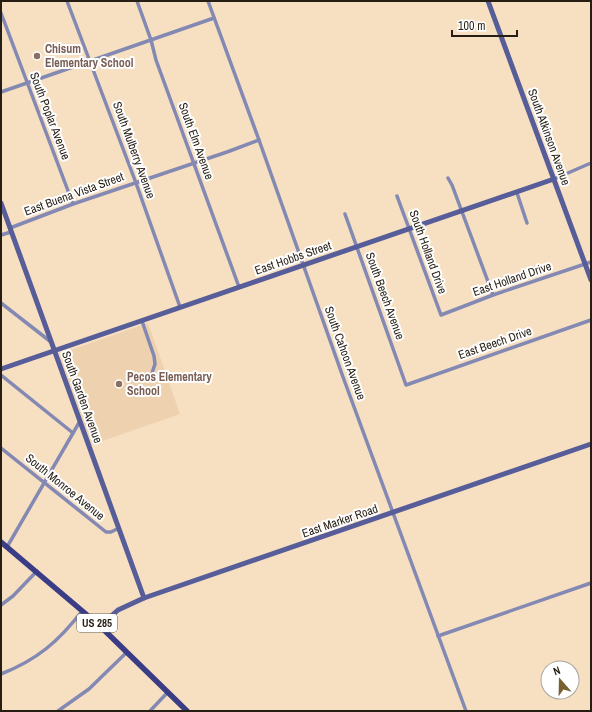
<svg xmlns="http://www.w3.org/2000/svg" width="592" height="712" font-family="'Archivo Narrow',sans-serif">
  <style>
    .built { fill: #eed2af }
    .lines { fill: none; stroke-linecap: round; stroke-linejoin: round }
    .street { stroke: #8389b3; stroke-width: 3.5 }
    .secondary { stroke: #575d99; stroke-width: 5 }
    .primary { stroke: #3a3c86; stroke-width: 5.5 }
    .education-dot { fill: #8d6e63; stroke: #fff; stroke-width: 1.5 }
    .labels { text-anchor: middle; stroke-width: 4; stroke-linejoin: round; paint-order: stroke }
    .shield { fill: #fff; stroke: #67625a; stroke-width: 1 }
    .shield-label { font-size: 11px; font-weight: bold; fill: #261e13 }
    .education-label { font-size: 12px; font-weight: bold; fill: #785e54; stroke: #fff; text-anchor: start }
    .street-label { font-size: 12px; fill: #261e13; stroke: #fff }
  </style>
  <rect width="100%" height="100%" fill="#f7dfc1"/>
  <polygon class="built" points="148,323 180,414 91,445 59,354"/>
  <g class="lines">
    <g class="street">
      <polyline points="67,1 136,183 180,307"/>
      <polyline points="137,1 151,40 156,60 239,287"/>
      <polyline points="208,1 259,140 343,377 466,711"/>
      <polyline points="1,13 73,204"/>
      <polyline points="1,92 214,18"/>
      <polyline points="448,178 452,185 493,295"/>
      <polyline points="554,179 591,163"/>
      <polyline points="517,193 527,223"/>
      <polyline points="397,196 441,315 493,295 591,262"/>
      <polyline points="345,214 406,385 591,320"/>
      <polyline points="10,228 73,204 227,152 259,140"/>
      <polyline points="1,235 11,232"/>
      <polyline points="1,303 51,342"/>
      <polyline points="142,321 154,356 155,364 152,373"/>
      <polyline points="1,375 73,433"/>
      <polyline points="1,448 106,532 111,532 119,528"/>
      <polyline points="7,547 80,421"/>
      <polyline points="1,605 13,596 37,571"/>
      <polyline points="438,636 591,583"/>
      <path d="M 1,674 C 37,660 59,641 82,611"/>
      <polyline points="58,711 89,689 127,652"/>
      <polyline points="150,711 168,692"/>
    </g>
    <g class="secondary">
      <polyline points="488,1 591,280"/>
      <polyline points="1,203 144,598"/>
      <polyline points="1,369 554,179"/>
      <polyline points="100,626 118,610 144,598 591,444"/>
    </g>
    <polyline class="primary" points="1,542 100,626 187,711"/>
  </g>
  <g class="education-dot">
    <circle cx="37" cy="56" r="4"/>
    <circle cx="119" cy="384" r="4"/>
  </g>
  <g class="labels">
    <rect class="shield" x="77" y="614" width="40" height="18" rx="3"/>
    <g class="shield-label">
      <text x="97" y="627">US 285</text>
    </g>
    <g class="education-label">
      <text x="45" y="53">Chisum<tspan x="45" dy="14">Elementary School</tspan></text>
      <text x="127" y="381">Pecos Elementary<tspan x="127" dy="14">School</tspan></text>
    </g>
    <g class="street-label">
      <text transform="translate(50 116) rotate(69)" y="4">South Poplar Avenue</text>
      <text transform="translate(549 137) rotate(70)" y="4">South Atkinson Avenue</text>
      <text transform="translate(196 141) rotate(70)" y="4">South Elm Avenue</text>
      <text transform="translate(134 150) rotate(70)" y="4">South Mulberry Avenue</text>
      <text transform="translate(74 194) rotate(-20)" y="4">East Buena Vista Street</text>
      <text transform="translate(428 252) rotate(70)" y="4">South Holland Drive</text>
      <text transform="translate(293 258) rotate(-19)" y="4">East Hobbs Street</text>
      <text transform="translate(512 279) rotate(-19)" y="4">East Holland Drive</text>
      <text transform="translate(385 296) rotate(70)" y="4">South Beech Avenue</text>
      <text transform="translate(495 343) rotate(-19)" y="4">East Beech Drive</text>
      <text transform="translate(345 353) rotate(70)" y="4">South Cahoon Avenue</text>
      <text transform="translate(82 397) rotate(70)" y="4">South Garden Avenue</text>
      <text transform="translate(65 487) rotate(39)" y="4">South Monroe Avenue</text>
      <text transform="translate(340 521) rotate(-19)" y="4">East Marker Road</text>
    </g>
  </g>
  <rect width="592" height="712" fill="none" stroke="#261e13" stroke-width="4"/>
  <g transform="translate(560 680) rotate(340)"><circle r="19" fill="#ffffff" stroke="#a8a5a1"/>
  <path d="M0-3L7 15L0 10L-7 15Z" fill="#7a5f31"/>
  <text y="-6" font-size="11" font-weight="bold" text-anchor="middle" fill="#261e13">N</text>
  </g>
  <path d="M452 30v6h65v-6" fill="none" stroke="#261e13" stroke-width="2"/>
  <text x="458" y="30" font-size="12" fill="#261e13" stroke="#ffffff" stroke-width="3" paint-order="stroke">100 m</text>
</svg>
